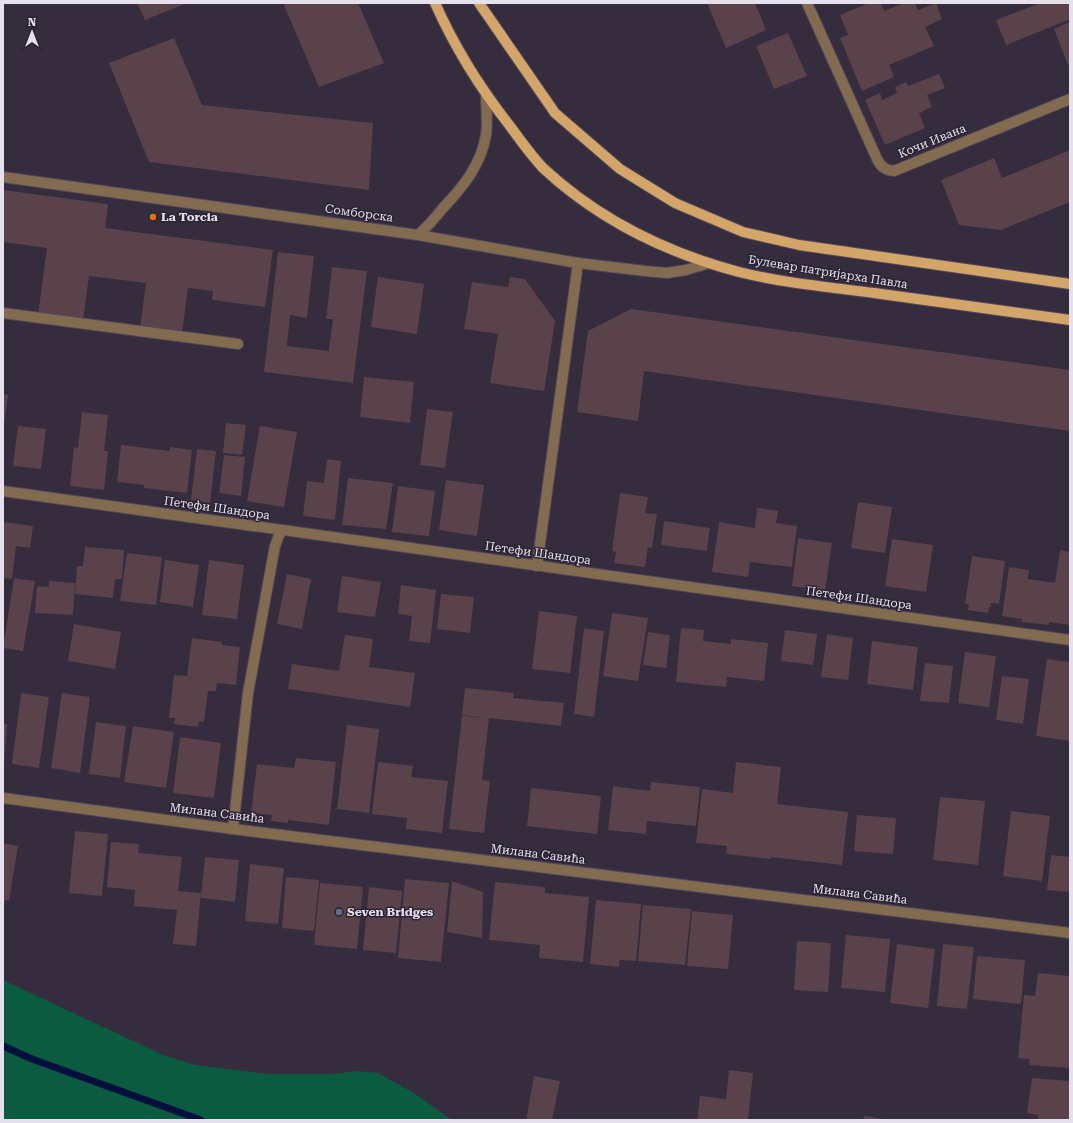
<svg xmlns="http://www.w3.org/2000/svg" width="1073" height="1123" font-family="'Roboto Serif',serif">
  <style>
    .green { fill: #0a5b3f }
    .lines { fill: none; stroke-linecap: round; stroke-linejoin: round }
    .stream { stroke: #000f3c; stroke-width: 7 }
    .building { fill: #59424a }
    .minor-casing { stroke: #51495a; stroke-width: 12 }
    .major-casing { stroke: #51495a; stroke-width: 12 }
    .minor { stroke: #826b4f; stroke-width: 10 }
    .major { stroke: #d4a568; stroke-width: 10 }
    .food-dot { fill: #e8710a; stroke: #2b2234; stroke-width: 1.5 }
    .service-dot { fill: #5c6f8a; stroke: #2b2234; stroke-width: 1.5 }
    .labels { text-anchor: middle; stroke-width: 3; stroke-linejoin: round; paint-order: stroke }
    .street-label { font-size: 12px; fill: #e5e0ec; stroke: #2b2234 }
    .poi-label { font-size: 12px; font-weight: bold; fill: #e5e0ec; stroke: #2b2234; text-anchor: start }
  </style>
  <rect width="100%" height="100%" fill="#352c3e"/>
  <polygon class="green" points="3,980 163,1055 195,1065 268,1074 332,1074 358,1071 378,1073 414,1093 452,1120 3,1120"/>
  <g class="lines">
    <polyline class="stream" points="3,1046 32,1059 201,1120"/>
  </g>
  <g class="building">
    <polygon points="137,3 187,3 145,20"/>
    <polygon points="283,3 358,3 384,63 319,87"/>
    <polygon points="707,3 755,3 766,30 726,48"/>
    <polygon points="869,3 881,3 884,11 904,3 915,3 918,10 936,3 942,19 925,27 934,46 889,65 894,77 862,91 840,38 848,35 840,15"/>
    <polygon points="1040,3 1070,3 1070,19 1006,45 996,20"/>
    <polygon points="1070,22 1070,64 1068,65 1054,29"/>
    <polygon points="788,33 807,76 774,89 756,46"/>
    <polygon points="174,38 202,105 373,123 369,190 149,162 109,63"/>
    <polygon points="939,74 945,88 927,95 932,107 919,113 925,128 885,145 865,100 880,93 882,100 897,93 895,87 906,82 908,86"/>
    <polygon points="1070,150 1070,202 1001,230 959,225 941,180 994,158 1002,178"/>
    <polygon points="3,190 108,204 105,228 273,250 265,307 212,300 213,291 188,288 182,333 140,328 146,283 89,276 83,320 38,315 47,248 3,242"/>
    <polygon points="278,252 314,256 307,318 290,315 287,346 329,351 333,319 326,319 332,267 367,271 353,383 264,372"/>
    <polygon points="378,277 424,284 417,334 371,327"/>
    <polygon points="510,277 525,279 555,321 544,391 490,383 498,334 464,329 472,282 508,287"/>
    <polygon points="631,309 1070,370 1070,431 644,371 638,421 577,412 588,331"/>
    <polygon points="364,377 414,382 410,423 360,417"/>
    <polygon points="3,394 8,395 4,424 3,424"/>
    <polygon points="427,409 453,412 445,468 420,465"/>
    <polygon points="82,412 108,415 104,451 108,451 104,490 70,486 74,447 78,448"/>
    <polygon points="226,423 246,425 242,455 223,453"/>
    <polygon points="18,426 46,429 41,469 13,466"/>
    <polygon points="260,426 297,432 284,507 247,501"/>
    <polygon points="121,445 170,451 170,447 192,450 187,493 144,488 144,485 117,482"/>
    <polygon points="197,449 216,451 210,503 191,500"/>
    <polygon points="224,455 245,457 241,496 219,493"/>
    <polygon points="327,459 341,461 335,520 303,516 307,481 324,483"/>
    <polygon points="348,478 393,483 386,529 342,525"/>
    <polygon points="446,480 484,485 477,536 439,530"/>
    <polygon points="398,486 435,491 429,536 392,532"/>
    <polygon points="620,493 648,497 645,513 657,514 652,548 648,547 645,567 614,563 616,552 612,551"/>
    <polygon points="858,502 892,507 885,553 851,548"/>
    <polygon points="757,508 778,511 776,523 797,526 792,567 750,562 748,577 712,572 719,522 755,528"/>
    <polygon points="664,521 710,528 707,551 661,545"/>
    <polygon points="3,522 33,526 30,548 16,546 12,579 3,578"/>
    <polygon points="798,538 832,543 825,591 792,586"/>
    <polygon points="892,539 933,545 926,592 885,586"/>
    <polygon points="85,547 124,550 122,579 115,579 113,598 75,594 77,566 83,566"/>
    <polygon points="1060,550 1070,552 1070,625 1049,622 1049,625 1022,622 1022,619 1002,616 1009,567 1029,570 1028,579 1055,583"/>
    <polygon points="127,553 162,557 156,605 120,601"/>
    <polygon points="972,556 1005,561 999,604 991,603 991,607 989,607 988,613 968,610 969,604 965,604"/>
    <polygon points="165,560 199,565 193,607 160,602"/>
    <polygon points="209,560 244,565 237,619 202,615"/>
    <polygon points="287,574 311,579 302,629 277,624"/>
    <polygon points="342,576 381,582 375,617 337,612"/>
    <polygon points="14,578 35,581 23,651 3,648"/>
    <polygon points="49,581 75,583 73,615 35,613 37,586 49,587"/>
    <polygon points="401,585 436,590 430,643 409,641 412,616 398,614"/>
    <polygon points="441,594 474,597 470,633 437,629"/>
    <polygon points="539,611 577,616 570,673 532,669"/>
    <polygon points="612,613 648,618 638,681 603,676"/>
    <polygon points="74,624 121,632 115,669 68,661"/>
    <polygon points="584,628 604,631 594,717 574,714"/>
    <polygon points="681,628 704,630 703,641 731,644 731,639 768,643 764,681 727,677 726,687 676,682"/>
    <polygon points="785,630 817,634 813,665 781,661"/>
    <polygon points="648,632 670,635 666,668 643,665"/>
    <polygon points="827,634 853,638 848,680 821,677"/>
    <polygon points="345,635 373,639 369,667 415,673 410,707 288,689 292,664 339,671"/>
    <polygon points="192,638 222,642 222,645 240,647 236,685 217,683 216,691 208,691 204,722 199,721 198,727 174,724 175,718 169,718 174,675 187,676"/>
    <polygon points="872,641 918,647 913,690 867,684"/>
    <polygon points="965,652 996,656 989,707 958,703"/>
    <polygon points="1047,659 1070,662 1070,741 1036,736"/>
    <polygon points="925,663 953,666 949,703 920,701"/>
    <polygon points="1002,676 1029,679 1023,724 996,720"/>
    <polygon points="465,688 514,693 513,698 564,703 561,726 489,718 482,780 490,781 484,833 449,829 462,716 487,718 462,715"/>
    <polygon points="21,693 49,697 39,768 12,764"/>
    <polygon points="62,693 90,697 80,773 51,768"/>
    <polygon points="96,722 126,726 120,778 89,774"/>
    <polygon points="3,724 7,724 4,766 3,766"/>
    <polygon points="347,725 379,729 369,813 337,809"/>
    <polygon points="133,726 174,732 166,788 124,782"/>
    <polygon points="180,737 221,743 214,798 173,793"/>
    <polygon points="296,758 336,762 329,825 288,820 288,823 271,821 272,815 251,813 257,764 294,768"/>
    <polygon points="378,762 413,766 411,777 448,781 442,833 406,829 407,818 372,814"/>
    <polygon points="736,762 781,767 777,804 848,812 842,865 771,857 771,859 726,854 727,846 696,843 702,789 733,793"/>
    <polygon points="651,782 700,787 696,826 647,821 646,834 608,830 613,786 650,791"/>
    <polygon points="531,788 601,796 597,834 527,826"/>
    <polygon points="940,797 985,801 978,865 933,860"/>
    <polygon points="1011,811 1050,816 1042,881 1003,876"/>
    <polygon points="857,815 896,818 893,854 854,851"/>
    <polygon points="75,831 108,834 102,896 69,893"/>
    <polygon points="111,842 139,844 138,853 182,857 178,891 201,893 196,946 173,944 177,910 134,906 135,890 107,887"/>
    <polygon points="3,843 18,846 9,901 5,900 4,906"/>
    <polygon points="1051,855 1070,857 1070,892 1047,890"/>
    <polygon points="205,857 239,860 235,902 201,898"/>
    <polygon points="250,864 284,868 278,924 245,921"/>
    <polygon points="286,877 319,880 314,931 282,928"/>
    <polygon points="405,879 449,883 441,962 398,958"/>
    <polygon points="452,881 483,892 482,938 447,932"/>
    <polygon points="495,882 545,887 545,893 589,897 583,962 539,958 540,945 489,940"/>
    <polygon points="320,883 363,887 357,949 314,945"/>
    <polygon points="369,887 402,891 396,953 363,950"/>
    <polygon points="596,900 641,904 636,961 620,960 619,967 590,964"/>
    <polygon points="643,905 691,909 685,965 638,961"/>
    <polygon points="692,911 733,915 728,969 687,966"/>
    <polygon points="846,935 890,939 885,992 841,988"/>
    <polygon points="797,941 831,943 828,992 794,990"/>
    <polygon points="897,944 935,949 928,1008 890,1003"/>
    <polygon points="943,944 974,947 967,1009 937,1006"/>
    <polygon points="977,956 1025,960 1021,1004 973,999"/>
    <polygon points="1038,973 1070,976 1070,1068 1029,1065 1030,1059 1018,1058 1024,995 1035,996"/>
    <polygon points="729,1070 753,1073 748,1120 697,1120 700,1096 726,1099"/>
    <polygon points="534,1076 560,1081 552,1120 526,1120"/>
    <polygon points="1032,1078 1070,1081 1070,1120 1038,1120 1038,1115 1027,1113"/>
    <polygon points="864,1116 884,1119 884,1120 863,1120"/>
  </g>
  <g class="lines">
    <g class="minor-casing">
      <g id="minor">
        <path d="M 807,3 L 877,159 C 881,167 885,170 894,171 L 1070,99"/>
        <polyline points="3,177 418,235 578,263 645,271 667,273 686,270 709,263"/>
        <path d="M 418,235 C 427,227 435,218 443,208 C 463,187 481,165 486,135 C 488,122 486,108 486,95"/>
        <polyline points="3,313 238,344"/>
        <polyline points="3,491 1070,640"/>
        <polyline points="537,566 578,263"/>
        <polyline points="3,798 233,829 1070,933"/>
        <polyline points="233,829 248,693 275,546 281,530"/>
      </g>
    </g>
    <g class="major-casing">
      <g id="major">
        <path d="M 435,3 C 455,48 480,88 510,126 C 520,140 531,155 543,168 C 598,219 667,253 739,272 C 783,283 829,287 874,293 C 939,302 1005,311 1070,320"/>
        <polyline points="479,3 555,113 620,169 675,203 743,232 799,245 1070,284"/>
      </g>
    </g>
    <use href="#minor" class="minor"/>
    <use href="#major" class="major"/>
  </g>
  <circle class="food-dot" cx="153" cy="217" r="4"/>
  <circle class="service-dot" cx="339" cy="912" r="4"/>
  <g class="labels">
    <g class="street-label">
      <text transform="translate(932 141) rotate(-22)" y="4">Кочи Ивана</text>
      <text transform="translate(359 213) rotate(8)" y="4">Сомборска</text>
      <text transform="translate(828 272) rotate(9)" y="4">Булевар патријарха Павла</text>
      <text transform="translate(217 508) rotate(8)" y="4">Петефи Шандора</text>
      <text transform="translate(538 553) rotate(8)" y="4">Петефи Шандора</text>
      <text transform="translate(859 598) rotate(8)" y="4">Петефи Шандора</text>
      <text transform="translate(217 813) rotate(7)" y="4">Милана Савића</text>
      <text transform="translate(538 854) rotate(7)" y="4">Милана Савића</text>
      <text transform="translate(860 894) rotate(7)" y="4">Милана Савића</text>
    </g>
    <g class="poi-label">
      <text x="161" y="221">La Torcia</text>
      <text x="347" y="916">Seven Bridges</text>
    </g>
  </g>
  <rect width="1073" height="1123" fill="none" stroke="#e5e0ec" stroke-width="8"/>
  <g transform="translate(32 32)" stroke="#2b2234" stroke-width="3" paint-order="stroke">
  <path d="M0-3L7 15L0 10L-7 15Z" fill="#e5e0ec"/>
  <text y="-6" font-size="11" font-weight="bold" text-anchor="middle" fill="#e5e0ec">N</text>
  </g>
</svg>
